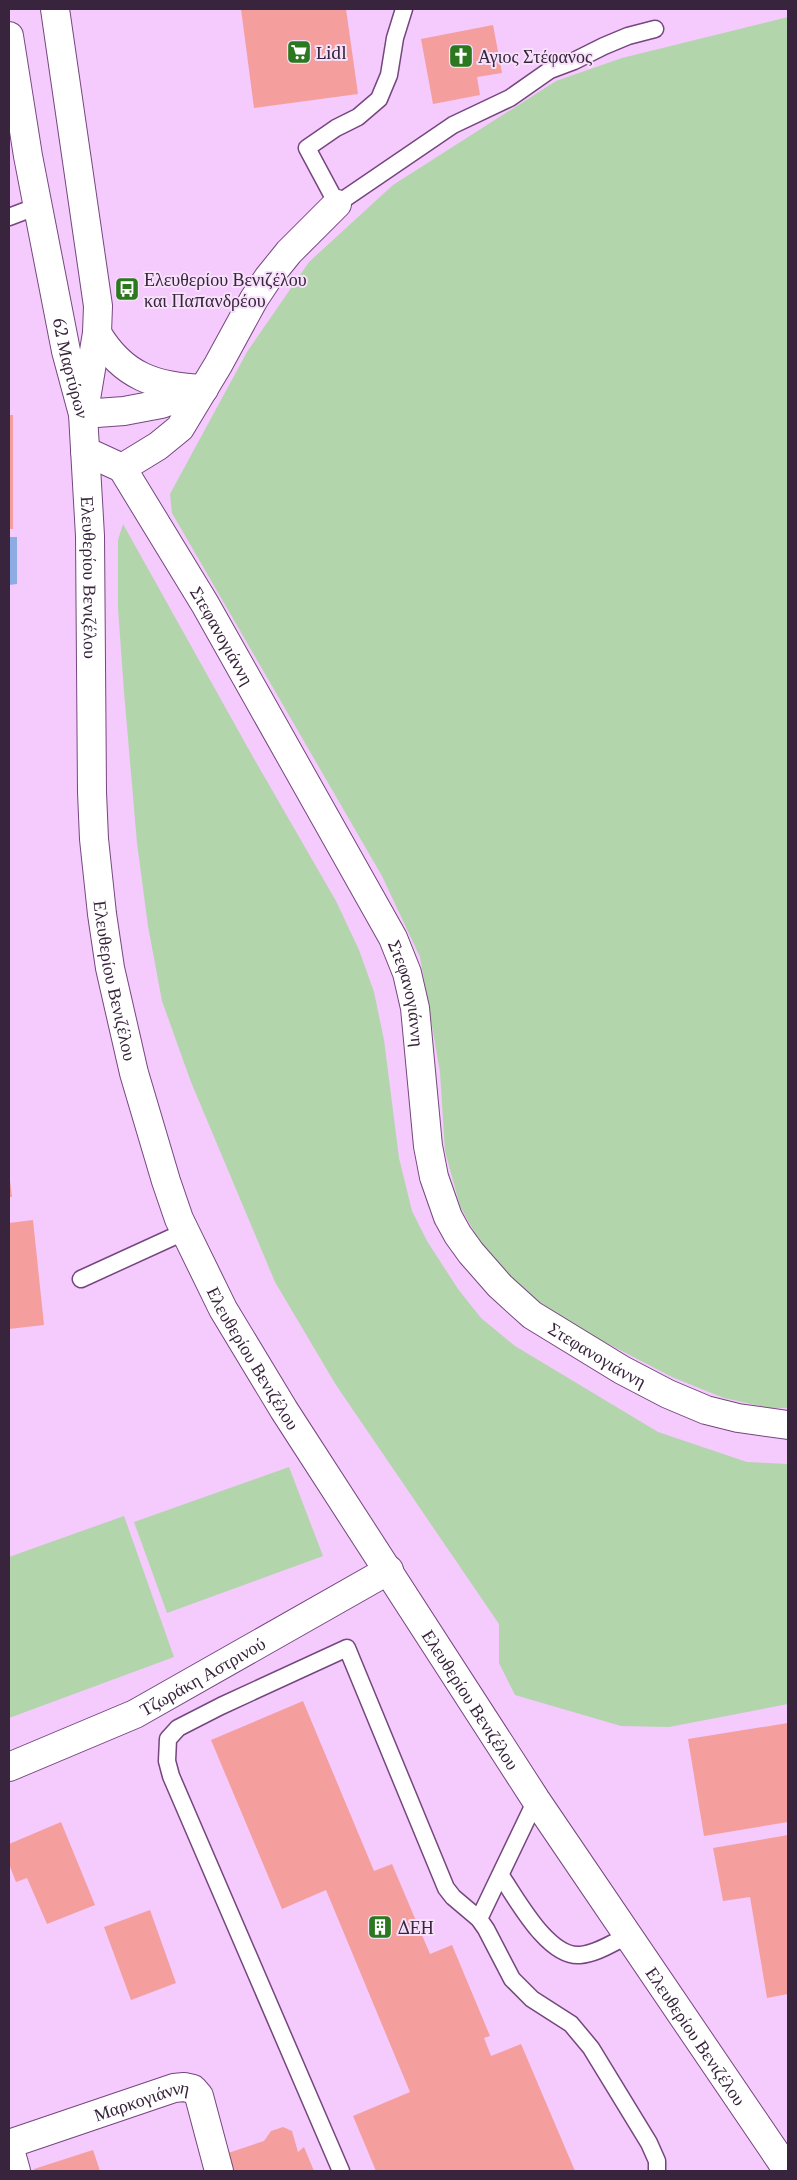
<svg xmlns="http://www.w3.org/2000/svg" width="797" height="2180" font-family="'PT Serif',serif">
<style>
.green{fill:#b2d5ac}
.water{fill:#8dace3}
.building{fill:#f49f9d}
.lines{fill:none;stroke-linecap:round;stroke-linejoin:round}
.service-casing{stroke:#75477e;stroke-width:19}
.minor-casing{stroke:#75477e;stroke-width:30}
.tertiary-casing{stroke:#75477e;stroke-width:30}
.primary-casing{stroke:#75477e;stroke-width:30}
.service{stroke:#fff;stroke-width:16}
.minor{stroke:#fff;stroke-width:28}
.tertiary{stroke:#fff;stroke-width:28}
.primary{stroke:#fff;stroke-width:28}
.labels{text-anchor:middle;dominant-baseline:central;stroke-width:4;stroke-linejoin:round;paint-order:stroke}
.poi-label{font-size:18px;fill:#38243c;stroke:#f6e0fa;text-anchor:start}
.street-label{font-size:18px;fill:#38243c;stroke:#f6e0fa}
</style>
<rect width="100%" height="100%" fill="#f5cafd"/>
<!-- green -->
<g class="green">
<polygon points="788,17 788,1408 770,1408 724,1398 672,1377 595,1337 525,1293 486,1253 460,1206 445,1151 440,1072 420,957 382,876 172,513 170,494 247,352 309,262 393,185 556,81 622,58"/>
<polygon points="123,524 253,757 336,901 359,950 374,992 384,1040 399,1158 412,1211 427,1241 458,1289 481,1318 515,1346 658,1432 747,1462 788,1464 788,1704 669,1727 621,1726 515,1695 499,1663 499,1624 336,1385 275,1282 191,1082 162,1001 148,926 137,843 124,692 118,608 118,540"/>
<polygon points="289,1467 323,1556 167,1613 134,1522"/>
<polygon points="124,1516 174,1657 9,1718 9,1557"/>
</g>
<!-- water -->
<polygon class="water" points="9,537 17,537 17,584 9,585"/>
<!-- building -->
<g class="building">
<polygon points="241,9 346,9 358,94 254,108"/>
<polygon points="493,25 502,73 477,77 480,95 433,104 421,39"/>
<rect x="9" y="415" width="4" height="114"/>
<polygon points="9,1172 12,1197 9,1197"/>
<polygon points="33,1220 44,1325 9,1329 9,1223"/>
<polygon points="303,1701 374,1871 392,1864 430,1954 452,1945 490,2036 484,2038 491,2056 521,2044 575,2171 376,2171 353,2116 410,2092 326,1890 282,1909 211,1740"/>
<polygon points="788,1723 788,1822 704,1836 688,1739"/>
<polygon points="61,1822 95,1905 47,1924 27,1878 16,1882 9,1864 9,1844"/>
<polygon points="788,1835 788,1994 767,1998 750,1897 723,1901 713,1848"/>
<polygon points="150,1910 176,1983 131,2000 104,1927"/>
<polygon points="283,2127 292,2131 298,2152 304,2147 314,2171 232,2171 225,2154 264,2141 271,2131"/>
<polygon points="93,2150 100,2171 35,2171 34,2169"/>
</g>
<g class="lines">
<defs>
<g id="service">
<polyline points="404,9 395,38 389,75 379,99 358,117 336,128 307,148 337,204 453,125 510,98 550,70 574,61 604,46 628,36 655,29"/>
<polyline points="9,217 38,206"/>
<polyline points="81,1279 186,1231"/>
<path d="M501,1876c16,23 47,82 79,79 16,-1 32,-12 47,-19"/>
<polyline points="479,1919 536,1800"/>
<polyline points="341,2171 171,1776 167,1761 168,1739 178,1728 221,1706 347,1648 446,1888 453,1897 479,1919 486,1929 512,1979 532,1999 571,2024 591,2048 649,2143 657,2161 657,2171"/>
</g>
<g id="minor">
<path d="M97,333c26,44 59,54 107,56"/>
<polyline points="83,414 124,411 161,404 198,391"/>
<polyline points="122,468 158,446 180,428 218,365 254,299 268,278 289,252 337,204"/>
<path id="s1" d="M9,1767l126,-53 254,-144"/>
<path id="s2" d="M9,2144l165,-56 10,-1 9,2 6,7 20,75"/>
<polyline points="9,2146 16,2171"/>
</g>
<g id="tertiary">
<path id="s3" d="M85,451l37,17 83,136 188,334 14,35 8,35 13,138 6,31 14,40 10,18 13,18 29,33 32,29 90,55 46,24 38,16 32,8 50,7"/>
</g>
<g id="primary">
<polyline points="55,9 98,306 97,333 85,405"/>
<path id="s4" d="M9,36l19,120 38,195 17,63 7,122 2,256 2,47 8,75 8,54 24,105 32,108 13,38 44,90 61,101 252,390 252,371"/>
</g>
</defs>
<!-- service casing -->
<use href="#service" class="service-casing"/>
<!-- minor casing -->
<use href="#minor" class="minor-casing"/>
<!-- tertiary casing -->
<use href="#tertiary" class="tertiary-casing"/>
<!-- primary casing -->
<use href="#primary" class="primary-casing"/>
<!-- service -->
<use href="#service" class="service"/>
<!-- minor -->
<use href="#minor" class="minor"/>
<!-- tertiary -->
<use href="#tertiary" class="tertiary"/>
<!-- primary -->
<use href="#primary" class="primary"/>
</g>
<!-- icons -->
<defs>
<symbol id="supermarket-square" viewBox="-11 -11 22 22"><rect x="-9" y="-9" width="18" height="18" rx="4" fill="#2b781f" stroke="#f6e0fa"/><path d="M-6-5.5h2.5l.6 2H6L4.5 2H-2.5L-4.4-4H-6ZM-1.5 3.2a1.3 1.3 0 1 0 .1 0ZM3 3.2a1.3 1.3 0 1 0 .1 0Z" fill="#fff"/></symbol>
<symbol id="church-square" viewBox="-11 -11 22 22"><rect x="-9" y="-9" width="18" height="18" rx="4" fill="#2b781f" stroke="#f6e0fa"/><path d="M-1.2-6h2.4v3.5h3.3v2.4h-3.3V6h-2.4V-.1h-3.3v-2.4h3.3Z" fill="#fff"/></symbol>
<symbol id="bus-square" viewBox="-11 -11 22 22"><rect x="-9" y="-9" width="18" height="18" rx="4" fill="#2b781f" stroke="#f6e0fa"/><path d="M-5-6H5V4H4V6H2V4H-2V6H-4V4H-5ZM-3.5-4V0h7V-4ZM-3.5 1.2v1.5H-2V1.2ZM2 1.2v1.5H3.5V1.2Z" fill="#fff"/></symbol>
<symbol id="building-square" viewBox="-11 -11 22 22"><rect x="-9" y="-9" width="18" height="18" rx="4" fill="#2b781f" stroke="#f6e0fa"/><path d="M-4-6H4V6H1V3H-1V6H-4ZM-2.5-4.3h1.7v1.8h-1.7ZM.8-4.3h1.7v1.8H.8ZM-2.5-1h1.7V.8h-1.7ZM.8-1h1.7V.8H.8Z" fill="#fff"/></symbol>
</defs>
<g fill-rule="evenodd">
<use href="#supermarket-square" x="285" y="38" width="28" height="28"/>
<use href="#church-square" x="447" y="42" width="28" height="28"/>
<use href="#bus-square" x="113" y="275" width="28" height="28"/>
<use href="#building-square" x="366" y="1913" width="28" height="28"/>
</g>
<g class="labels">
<!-- poi labels -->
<g class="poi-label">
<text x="316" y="52">Lidl</text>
<text x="478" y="56">Αγιος Στέφανος</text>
<text x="144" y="279">Ελευθερίου Βενιζέλου<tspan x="144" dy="21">και Παπανδρέου</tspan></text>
<text x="398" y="1927">ΔΕΗ</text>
</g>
<!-- street labels -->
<g class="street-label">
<text stroke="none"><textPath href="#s4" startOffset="338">62 Μαρτύρων</textPath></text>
<text stroke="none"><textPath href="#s4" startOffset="549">Ελευθερίου Βενιζέλου</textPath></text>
<text stroke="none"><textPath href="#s3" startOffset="236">Στεφανογιάννη</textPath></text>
<text stroke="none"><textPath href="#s4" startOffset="954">Ελευθερίου Βενιζέλου</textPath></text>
<text stroke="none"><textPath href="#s3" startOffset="641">Στεφανογιάννη</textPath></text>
<text stroke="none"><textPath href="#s3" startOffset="1076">Στεφανογιάννη</textPath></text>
<text stroke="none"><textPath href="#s4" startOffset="1359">Ελευθερίου Βενιζέλου</textPath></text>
<text stroke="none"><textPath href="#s1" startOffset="214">Τζωράκη Αστρινού</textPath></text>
<text stroke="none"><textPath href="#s4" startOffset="1764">Ελευθερίου Βενιζέλου</textPath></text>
<text stroke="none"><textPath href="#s4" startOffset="2169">Ελευθερίου Βενιζέλου</textPath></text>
<text stroke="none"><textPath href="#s2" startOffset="140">Μαρκογιάννη</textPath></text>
</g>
</g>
<!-- border -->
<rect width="797" height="2180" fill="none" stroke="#38243c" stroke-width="20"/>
</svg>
